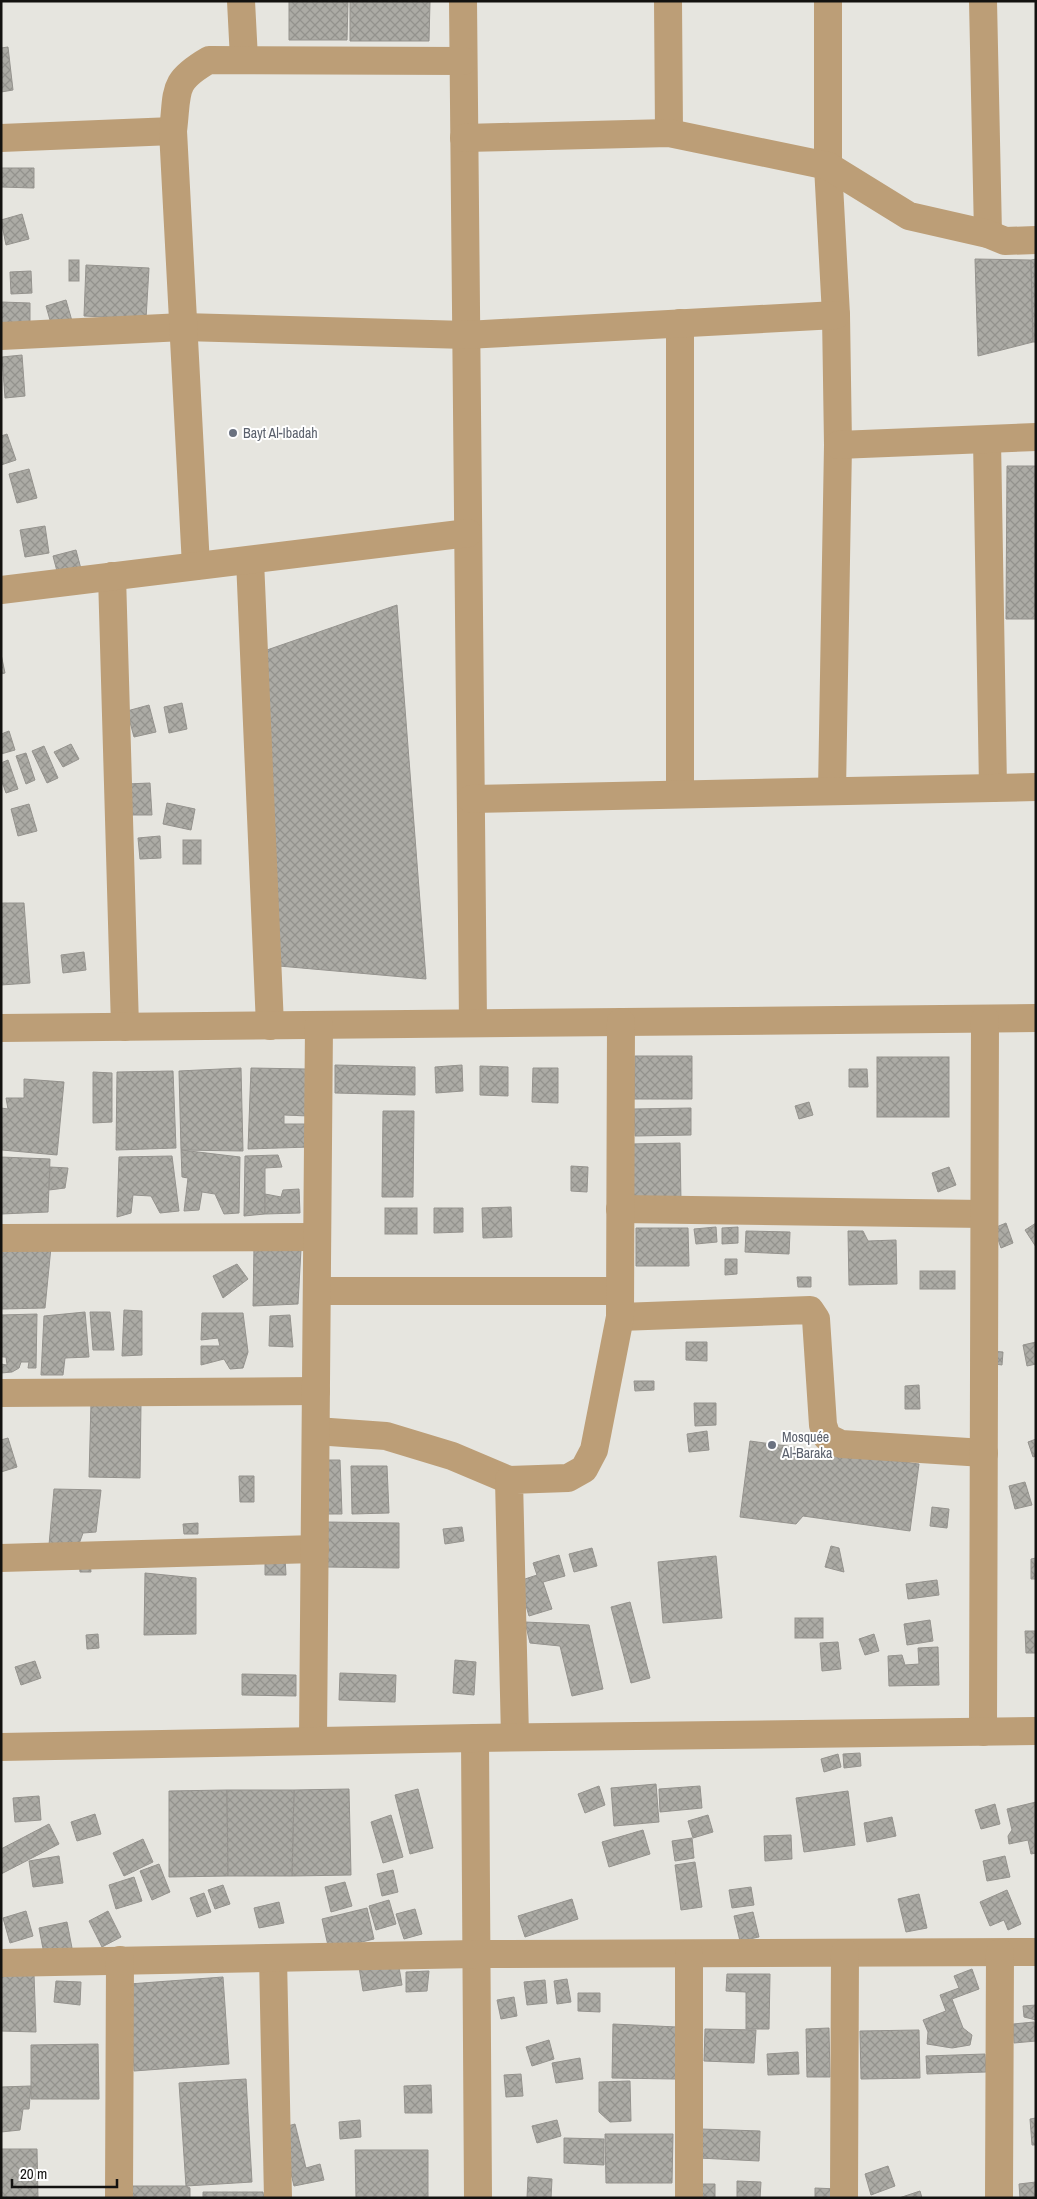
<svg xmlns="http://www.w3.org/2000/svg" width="1037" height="2199" font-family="'Archivo Narrow',sans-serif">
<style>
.building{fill:url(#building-cross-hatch);stroke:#95938e}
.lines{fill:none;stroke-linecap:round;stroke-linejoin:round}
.minor{stroke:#bc9e77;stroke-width:28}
.worship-dot{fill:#6b7280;stroke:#fff;stroke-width:2}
.labels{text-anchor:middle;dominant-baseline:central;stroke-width:4;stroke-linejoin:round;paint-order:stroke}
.worship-label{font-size:14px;fill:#5b616d;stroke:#fff;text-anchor:start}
</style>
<defs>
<pattern id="building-cross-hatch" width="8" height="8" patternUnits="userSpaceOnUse" patternTransform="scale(1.25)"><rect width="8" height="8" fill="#acaba5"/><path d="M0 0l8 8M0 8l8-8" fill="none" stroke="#93928d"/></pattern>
</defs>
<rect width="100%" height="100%" fill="#e6e5df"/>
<!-- building -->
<g class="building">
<polygon points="289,1 348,1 347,40 289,40"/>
<polygon points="350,1 430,1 429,41 350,41"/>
<polygon points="8,47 13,90 1,92 1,48"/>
<polygon points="1,168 34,168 34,188 1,187"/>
<polygon points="22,214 29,239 6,245 1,220"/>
<polygon points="975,259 1031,260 1033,342 978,356"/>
<polygon points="1036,259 1036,342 1033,342 1031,260"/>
<rect x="69" y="260" width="10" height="21"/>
<polygon points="86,265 149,268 146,319 84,316"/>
<polygon points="31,271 32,293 11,294 10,272"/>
<polygon points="66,300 72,321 52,327 46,306"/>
<polygon points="1,302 30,303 30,324 1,323"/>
<polygon points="22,355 25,396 5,398 2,357"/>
<polygon points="7,434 16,460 1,465 1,436"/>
<polygon points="1007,466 1036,466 1036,619 1006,619"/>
<polygon points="29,469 37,498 17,503 9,474"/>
<polygon points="45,526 49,553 25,557 20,530"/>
<polygon points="76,550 81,569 58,575 53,556"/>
<polygon points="397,605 426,979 279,966 264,651"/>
<polygon points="1,654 5,673 1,674"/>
<polygon points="182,703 187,729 169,733 164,707"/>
<polygon points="149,705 156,732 134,737 127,711"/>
<polygon points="9,731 15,750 1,754 1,734"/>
<polygon points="71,744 79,759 63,767 54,752"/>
<polygon points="44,746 58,778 47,783 32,751"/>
<polygon points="26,753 35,780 26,784 16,756"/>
<polygon points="8,760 18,789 6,793 1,779 1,763"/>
<polygon points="150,783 152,815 128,815 126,784"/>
<polygon points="167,803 195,809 191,830 163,824"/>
<polygon points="29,804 37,831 18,836 11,809"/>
<polygon points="160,836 161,858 140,859 138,838"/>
<rect x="183" y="840" width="18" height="24"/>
<polygon points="1,903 24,903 30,983 1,985"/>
<polygon points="84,952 86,970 63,973 61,955"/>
<polygon points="635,1056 692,1056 692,1099 634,1099"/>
<rect x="877" y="1057" width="72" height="60"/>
<polygon points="335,1065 415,1067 415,1095 335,1093"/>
<polygon points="462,1065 463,1091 436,1093 435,1067"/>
<polygon points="480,1066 508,1067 508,1096 480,1095"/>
<polygon points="241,1068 243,1151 181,1150 179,1071"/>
<polygon points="251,1068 306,1069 309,1116 284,1115 284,1124 309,1124 310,1147 248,1149"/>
<polygon points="533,1068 558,1068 558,1103 532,1102"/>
<polygon points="849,1069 867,1069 868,1087 849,1087"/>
<polygon points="173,1071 176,1148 116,1150 117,1072"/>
<polygon points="93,1072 112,1073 112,1122 93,1123"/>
<polygon points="24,1079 64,1082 57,1155 2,1150 1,1108 8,1109 6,1098 24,1098"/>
<polygon points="809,1102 813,1115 799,1119 795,1106"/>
<polygon points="691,1108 691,1135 635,1136 634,1109"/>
<polygon points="383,1111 414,1111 413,1197 382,1197"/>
<polygon points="680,1143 681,1202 631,1202 630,1144"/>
<polygon points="181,1150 240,1157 239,1213 224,1214 215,1194 202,1192 199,1210 184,1211 188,1178 182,1177"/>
<polygon points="278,1155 282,1167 265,1168 265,1214 244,1216 245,1156"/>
<polygon points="172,1156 179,1211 160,1213 151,1196 133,1195 131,1213 117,1217 119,1157"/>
<polygon points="1,1157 50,1159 48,1212 1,1214"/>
<polygon points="571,1166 588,1167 587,1192 571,1191"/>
<polygon points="50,1167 68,1168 65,1188 49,1190"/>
<polygon points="949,1167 956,1185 938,1192 932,1173"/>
<polygon points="299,1189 300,1213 265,1214 265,1194 281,1197 283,1190"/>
<polygon points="511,1207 512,1237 483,1238 482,1208"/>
<rect x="385" y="1208" width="32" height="26"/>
<polygon points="434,1208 463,1208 463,1232 434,1233"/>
<polygon points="1006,1223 1013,1243 1001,1248 994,1228"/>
<polygon points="1036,1223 1036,1247 1025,1230"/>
<polygon points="716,1227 717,1242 696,1244 694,1229"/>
<polygon points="738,1227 738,1243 722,1244 722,1228"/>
<polygon points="636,1228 688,1228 689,1266 636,1266"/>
<polygon points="746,1231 790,1232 789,1254 745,1252"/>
<polygon points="848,1231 863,1231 868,1241 896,1240 897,1284 849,1285"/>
<polygon points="254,1246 301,1249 298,1304 253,1306"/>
<polygon points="1,1247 51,1247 45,1308 1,1309"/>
<polygon points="725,1259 737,1259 737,1274 725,1275"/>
<polygon points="237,1264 248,1279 223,1298 213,1276"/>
<rect x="920" y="1271" width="35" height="18"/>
<polygon points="797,1277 811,1277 811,1287 798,1287"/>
<polygon points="124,1310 142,1311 142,1355 122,1356"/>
<polygon points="85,1312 89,1357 65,1358 63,1375 41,1375 44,1316"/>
<polygon points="90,1312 110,1312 114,1350 93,1350"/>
<polygon points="202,1313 243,1313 248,1352 243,1368 230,1369 224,1359 201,1365 201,1346 220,1346 218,1338 201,1340"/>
<polygon points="37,1314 36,1368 28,1368 29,1362 21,1362 19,1368 12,1372 1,1373 1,1364 7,1365 6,1357 1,1357 1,1315"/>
<polygon points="290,1315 293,1347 269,1346 270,1316"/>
<polygon points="686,1342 707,1342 707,1361 686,1360"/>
<polygon points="1036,1342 1036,1364 1027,1366 1023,1345"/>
<polygon points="990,1351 1003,1352 1002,1365 989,1363"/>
<polygon points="634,1381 654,1381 654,1390 635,1391"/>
<polygon points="919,1385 920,1409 905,1409 905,1386"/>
<polygon points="91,1402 141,1404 140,1478 89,1477"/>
<polygon points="694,1403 716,1403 716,1425 695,1426"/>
<polygon points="707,1431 709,1450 689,1452 687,1434"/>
<polygon points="8,1438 17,1467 1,1472 1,1440"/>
<polygon points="1036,1439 1036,1456 1033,1457 1028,1442"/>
<polygon points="750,1441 919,1464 910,1531 803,1516 796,1524 740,1517"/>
<polygon points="321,1460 340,1460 342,1514 323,1514"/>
<polygon points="351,1466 387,1466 389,1513 352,1514"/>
<polygon points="239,1476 254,1476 254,1502 240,1502"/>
<polygon points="1025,1482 1032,1505 1015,1509 1009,1486"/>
<polygon points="54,1489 101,1490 96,1532 83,1533 79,1544 49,1545"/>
<polygon points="932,1507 949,1509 947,1528 930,1526"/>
<polygon points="326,1522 399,1523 399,1568 326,1567"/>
<polygon points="198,1523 198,1534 184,1534 183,1524"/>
<polygon points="462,1527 464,1541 445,1544 443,1529"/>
<polygon points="831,1546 839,1548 844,1572 825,1567"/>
<polygon points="592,1548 597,1566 574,1572 569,1554"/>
<polygon points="559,1555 565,1576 543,1582 552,1609 529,1616 519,1581 537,1575 533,1563"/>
<polygon points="716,1556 722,1618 663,1623 658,1562"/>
<polygon points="265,1557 285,1557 286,1575 265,1575"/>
<polygon points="1036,1558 1036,1579 1031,1579 1031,1559"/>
<polygon points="90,1561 91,1572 80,1572 79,1562"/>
<polygon points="145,1573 196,1578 196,1634 144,1635"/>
<polygon points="937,1580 939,1595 908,1599 906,1584"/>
<polygon points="630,1602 650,1678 631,1683 611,1607"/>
<rect x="795" y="1618" width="28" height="20"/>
<polygon points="930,1620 933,1641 907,1645 904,1624"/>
<polygon points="525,1622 589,1625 603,1689 572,1696 560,1646 530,1643"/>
<polygon points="1025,1631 1036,1631 1036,1653 1026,1653"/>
<polygon points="98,1634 99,1648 87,1649 86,1635"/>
<polygon points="874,1634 879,1651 865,1655 859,1639"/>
<polygon points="838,1642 841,1669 822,1671 820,1643"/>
<polygon points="938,1647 939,1685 889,1686 888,1656 902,1655 905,1665 919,1664 918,1648"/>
<polygon points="455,1660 476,1662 474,1695 453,1693"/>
<polygon points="35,1661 41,1678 21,1685 15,1667"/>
<polygon points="340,1673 396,1675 395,1702 339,1700"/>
<polygon points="242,1674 296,1675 296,1696 242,1695"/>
<polygon points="860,1753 861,1766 844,1768 843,1754"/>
<polygon points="838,1754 841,1767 824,1772 821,1759"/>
<polygon points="656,1784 659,1822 614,1826 611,1788"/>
<polygon points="599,1786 605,1805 585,1813 578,1794"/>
<polygon points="700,1786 702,1808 660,1812 659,1789"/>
<polygon points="349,1789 351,1875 292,1876 294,1790"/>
<polygon points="418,1789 433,1848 410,1854 395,1795"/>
<polygon points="227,1790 228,1876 169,1877 169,1791"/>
<polygon points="227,1790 294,1790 292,1876 228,1876"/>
<polygon points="848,1791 855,1845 804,1852 796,1798"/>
<polygon points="39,1796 41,1820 15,1822 13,1798"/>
<polygon points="1036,1802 1036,1853 1031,1854 1028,1840 1009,1844 1008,1836 1012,1830 1007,1809"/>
<polygon points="995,1804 1000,1824 981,1829 975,1810"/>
<polygon points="95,1814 101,1834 77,1841 71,1822"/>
<polygon points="391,1815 403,1857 383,1863 371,1822"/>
<polygon points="708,1815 713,1832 693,1838 688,1821"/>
<polygon points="892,1817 896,1836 867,1842 864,1823"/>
<polygon points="49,1824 59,1844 1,1874 1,1849"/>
<polygon points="643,1830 650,1854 609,1867 602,1842"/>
<polygon points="791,1835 792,1859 765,1861 764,1836"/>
<polygon points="692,1838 694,1858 675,1861 672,1841"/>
<polygon points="143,1839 153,1862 124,1876 113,1853"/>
<polygon points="59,1856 63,1883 33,1887 29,1861"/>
<polygon points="1005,1856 1010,1877 987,1881 983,1861"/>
<polygon points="695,1862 702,1907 681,1910 675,1865"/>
<polygon points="159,1864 170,1892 152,1900 140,1871"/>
<polygon points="393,1870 398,1892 382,1896 377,1874"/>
<polygon points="134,1877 142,1901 116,1909 109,1885"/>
<polygon points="345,1882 352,1906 331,1912 325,1887"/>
<polygon points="223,1885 230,1904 215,1909 208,1890"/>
<polygon points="751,1887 754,1905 732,1908 729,1890"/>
<polygon points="1007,1890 1021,1924 1008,1930 1004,1920 990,1926 980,1902"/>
<polygon points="204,1893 211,1912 197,1917 190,1898"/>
<polygon points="919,1894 927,1928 906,1932 898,1899"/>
<polygon points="572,1899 578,1919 525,1937 518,1916"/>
<polygon points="389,1900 396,1924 376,1930 369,1906"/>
<polygon points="279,1902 284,1923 259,1928 254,1908"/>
<polygon points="367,1908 374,1939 329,1950 322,1919"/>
<polygon points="415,1909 422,1934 404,1939 396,1914"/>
<polygon points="26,1911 33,1936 10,1943 3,1918"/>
<polygon points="108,1911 121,1937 102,1947 89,1921"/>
<polygon points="753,1912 759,1937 740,1941 734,1916"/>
<polygon points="67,1922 72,1948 44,1954 39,1928"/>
<polygon points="398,1961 402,1985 363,1991 359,1967"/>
<polygon points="972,1969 979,1989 952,1999 963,2028 972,2035 970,2045 952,2048 927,2044 928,2032 923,2020 946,2011 940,1995 959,1988 954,1976"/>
<polygon points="429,1971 427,1991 406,1992 406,1972"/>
<polygon points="1,1973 34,1974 36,2032 1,2031"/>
<polygon points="727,1974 770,1974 769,2029 746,2029 746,1992 726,1991"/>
<polygon points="223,1977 229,2064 134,2071 129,1984"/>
<polygon points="567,1979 571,2002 557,2004 554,1981"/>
<polygon points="545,1980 547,2003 527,2005 524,1982"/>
<polygon points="56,1981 81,1982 80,2005 54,2002"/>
<polygon points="578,1993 600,1993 600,2012 578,2011"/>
<polygon points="514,1997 517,2016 501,2019 497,2000"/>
<polygon points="1036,2005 1036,2020 1024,2017 1023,2006"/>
<polygon points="1034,2022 1036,2041 1014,2043 1013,2024"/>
<polygon points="613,2024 677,2027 676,2079 612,2078"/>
<polygon points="829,2028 830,2077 807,2077 806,2029"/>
<polygon points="705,2029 756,2030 754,2063 704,2061"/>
<polygon points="919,2030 920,2078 861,2079 860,2031"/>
<polygon points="549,2040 554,2059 532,2066 526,2047"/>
<polygon points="98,2044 99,2099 31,2099 31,2045"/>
<polygon points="798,2052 799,2074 768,2075 767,2054"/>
<polygon points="985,2054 986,2072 927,2074 926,2056"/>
<polygon points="580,2058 583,2079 556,2083 552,2063"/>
<polygon points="521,2074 523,2096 506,2097 504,2075"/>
<polygon points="246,2079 252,2182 186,2186 179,2083"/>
<polygon points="630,2081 631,2121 610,2122 599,2112 599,2082"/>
<polygon points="431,2085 432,2113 405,2113 404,2086"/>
<polygon points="31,2086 29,2109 23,2109 20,2130 1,2132 1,2087"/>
<polygon points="1036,2118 1036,2145 1032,2145 1030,2119"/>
<polygon points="360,2120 361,2137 340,2139 339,2122"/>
<polygon points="557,2120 561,2136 537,2143 532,2126"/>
<polygon points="295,2124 306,2168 320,2164 324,2180 294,2186 280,2128"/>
<polygon points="701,2129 760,2131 759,2161 699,2158"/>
<polygon points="605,2134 673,2134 672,2183 606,2183"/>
<polygon points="564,2138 604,2139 604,2165 564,2163"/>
<polygon points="1,2149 37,2149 38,2198 1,2198"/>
<polygon points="355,2150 428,2150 428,2198 356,2198"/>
<polygon points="888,2166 895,2186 871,2195 865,2174"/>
<polygon points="528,2177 552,2179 551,2198 527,2198"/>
<polygon points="737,2181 761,2182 760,2198 737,2198"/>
<polygon points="1036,2182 1036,2198 1020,2198 1019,2184"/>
<polygon points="692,2184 715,2184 715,2198 693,2198"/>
<polygon points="129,2186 186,2186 190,2188 190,2198 129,2198"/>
<polygon points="815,2188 838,2189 838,2198 815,2198"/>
<polygon points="920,2191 922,2198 899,2198"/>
<polygon points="203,2192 263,2192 264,2198 203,2198"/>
</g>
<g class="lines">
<!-- minor -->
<g class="minor">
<polyline points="241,1 244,59"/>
<polyline points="463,1 473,1023"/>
<polyline points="668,1 669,133"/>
<polyline points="828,1 828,166 836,315 838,445 832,791"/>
<polyline points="983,1 988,234"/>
<polyline points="1,138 173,131"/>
<polyline points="464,138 669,133 828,166 909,216 988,234 1005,241 1036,240"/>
<polyline points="680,323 680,794"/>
<polyline points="1,336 183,327 466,335 836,315"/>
<polyline points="987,440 993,788"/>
<polyline points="838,445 1036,437"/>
<polyline points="250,560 270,1026"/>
<path d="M196,566l-23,-435c5,-41 -2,-49 36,-71l254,1"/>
<polyline points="112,576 125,1027"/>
<polyline points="1,590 468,533"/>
<polyline points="471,799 1036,787"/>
<polyline points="1,1028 1036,1018"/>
<polyline points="620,1209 984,1214"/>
<polyline points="1,1238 317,1237"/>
<polyline points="317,1291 620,1291"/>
<polyline points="620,1317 810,1310 816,1319 823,1425 827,1437 841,1444 984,1453"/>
<polyline points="1,1393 316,1391"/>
<polyline points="316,1431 386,1436 452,1456 509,1480"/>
<polyline points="1,1558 315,1549"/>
<polyline points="983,1732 985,1019"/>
<polyline points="515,1737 509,1480 568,1478 584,1469 594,1450 620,1317 621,1022"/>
<polyline points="475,1738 478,2198"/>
<polyline points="313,1741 319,1025"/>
<polyline points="1,1747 475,1738 1036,1731"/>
<polyline points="273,1958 278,2198"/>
<polyline points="1,1963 476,1954 1036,1952"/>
<polyline points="119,2198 120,1960"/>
<polyline points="689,2198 689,1954"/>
<polyline points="844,2198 845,1953"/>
<polyline points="999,2198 1000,1953"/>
</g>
</g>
<!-- markers -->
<g class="worship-dot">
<circle cx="233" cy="433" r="5"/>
<circle cx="772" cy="1445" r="5"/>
</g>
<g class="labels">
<!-- worship labels -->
<g class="worship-label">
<text x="243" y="433">Bayt Al-Ibadah</text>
<text x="782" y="1437">Mosquée<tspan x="782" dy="16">Al-Baraka</tspan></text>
</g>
</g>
<!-- border -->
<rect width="1037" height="2199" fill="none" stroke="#131210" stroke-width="5"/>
<!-- scale -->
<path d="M12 2179v8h105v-8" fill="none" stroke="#131210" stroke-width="2.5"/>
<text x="20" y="2179" font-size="15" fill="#131210" stroke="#ffffff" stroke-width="4" paint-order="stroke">20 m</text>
</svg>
